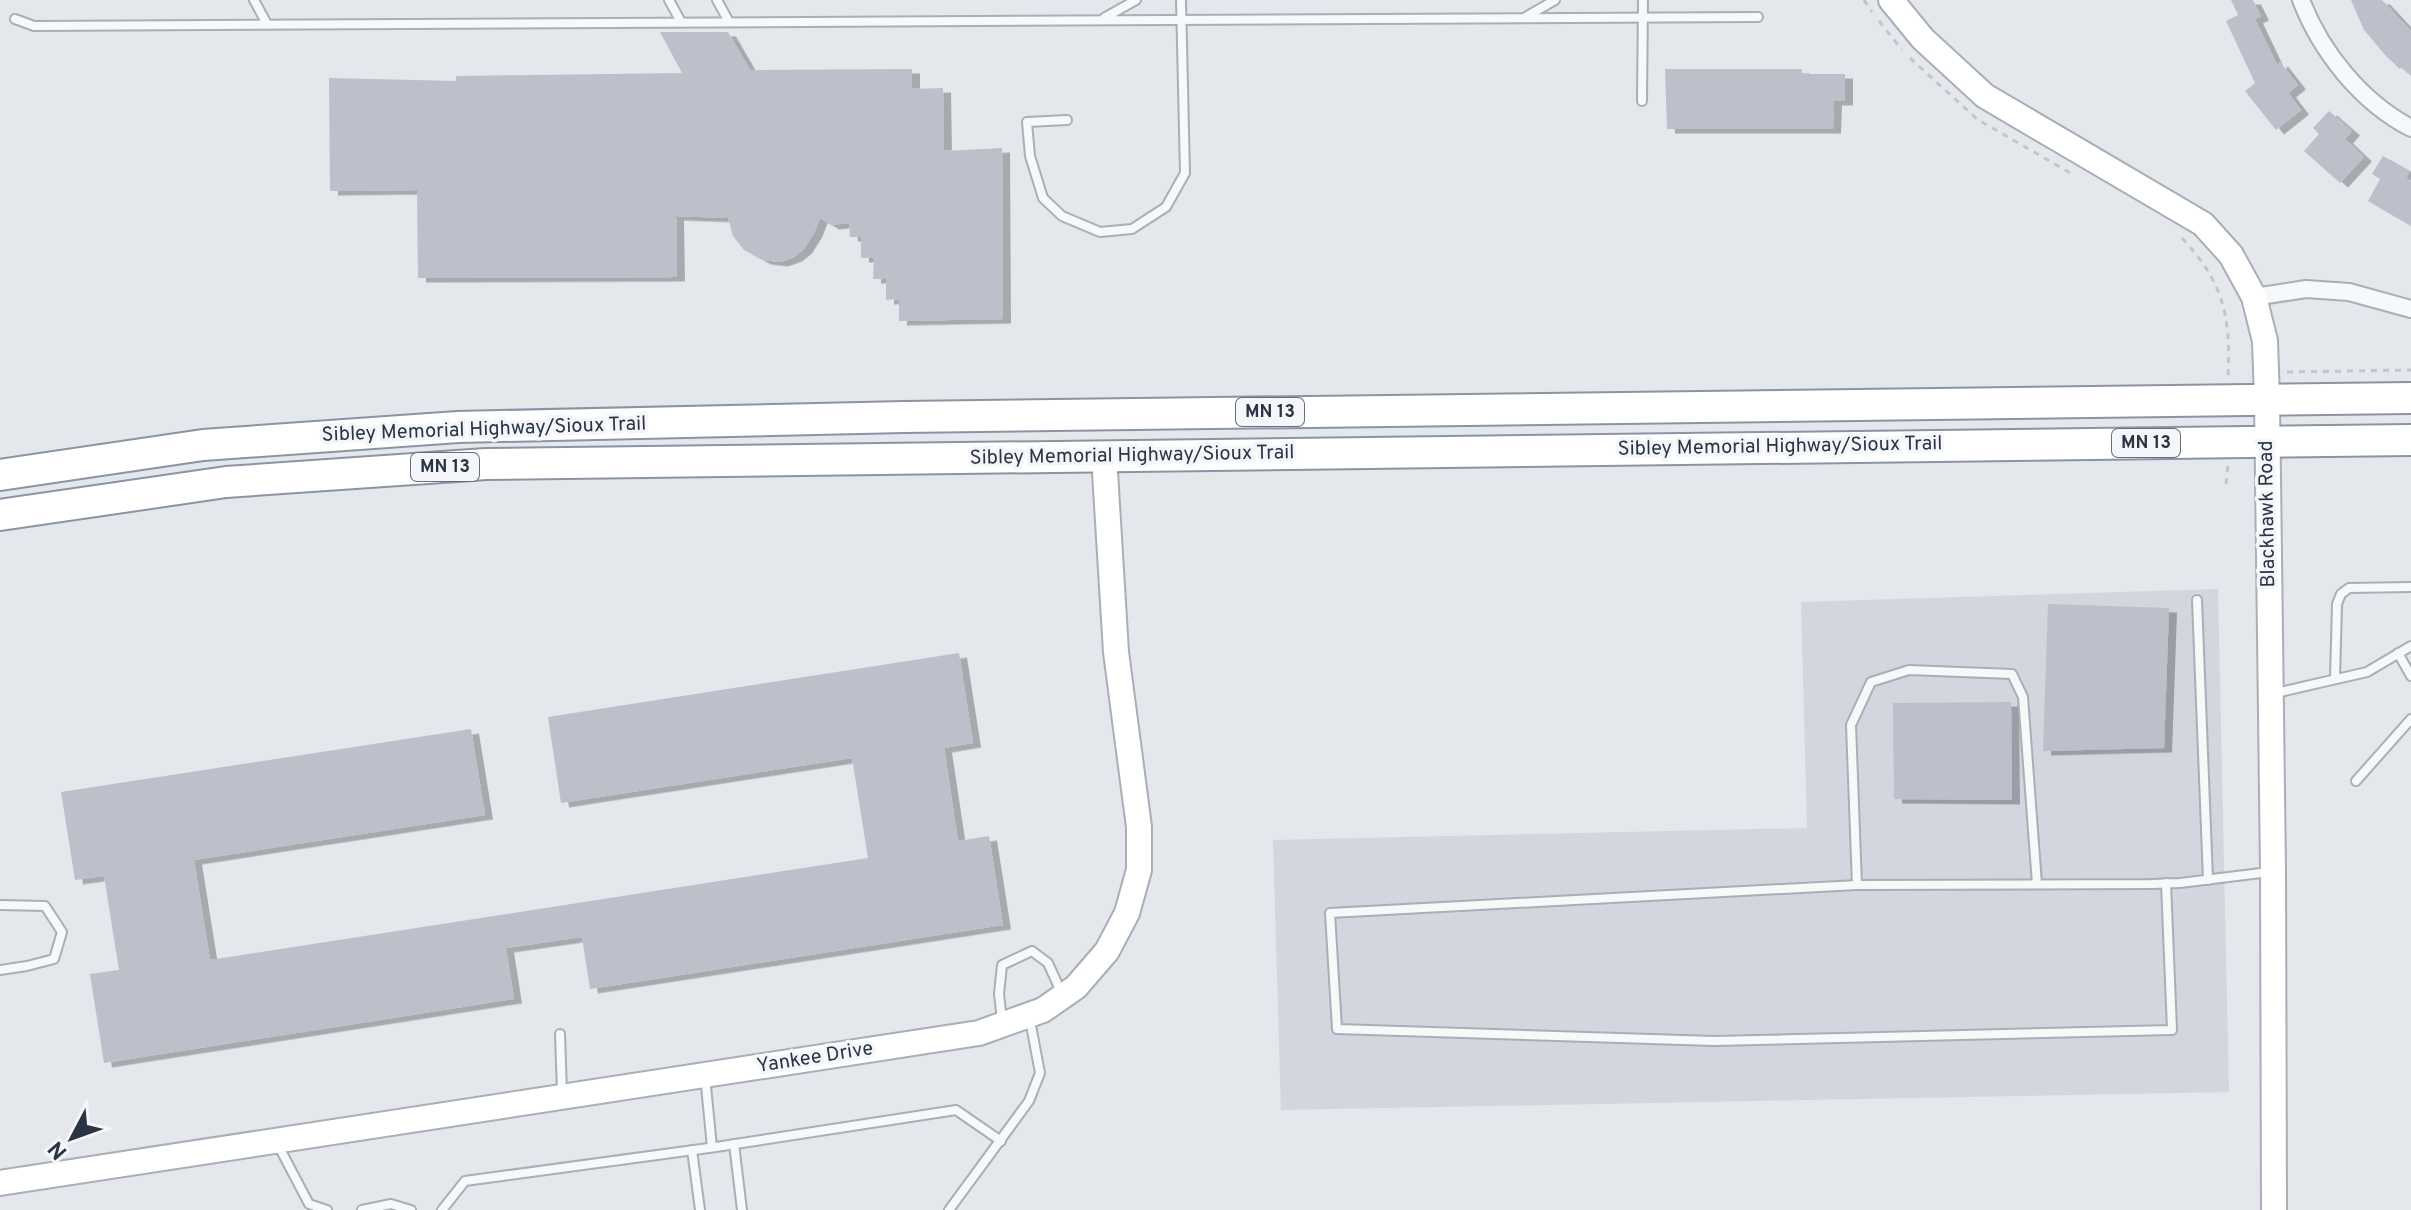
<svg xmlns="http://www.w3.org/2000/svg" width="2411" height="1210" font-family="Overpass,sans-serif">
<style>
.built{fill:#d2d6de}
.building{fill:#bbc0ca;filter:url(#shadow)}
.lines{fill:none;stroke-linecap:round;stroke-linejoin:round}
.lane-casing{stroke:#a9aeb7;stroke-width:12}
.street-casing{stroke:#a9aeb7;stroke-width:20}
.secondary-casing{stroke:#a9aeb7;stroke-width:28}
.highway-casing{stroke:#8b94a3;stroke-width:34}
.path{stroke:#c2c5cb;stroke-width:3;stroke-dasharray:6 6;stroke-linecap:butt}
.lane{stroke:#f7f8fa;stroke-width:8}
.street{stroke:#f7f8fa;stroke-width:16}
.secondary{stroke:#fff;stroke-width:24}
.highway{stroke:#fff;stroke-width:30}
.labels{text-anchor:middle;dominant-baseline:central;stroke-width:7;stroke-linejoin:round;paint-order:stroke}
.shield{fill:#f4f6f9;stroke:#676e7b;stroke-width:2}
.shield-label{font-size:18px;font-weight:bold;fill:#2b3445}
.street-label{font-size:20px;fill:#2b3445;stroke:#f4f6f9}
</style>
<defs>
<filter id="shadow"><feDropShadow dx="8" dy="4.5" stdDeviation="0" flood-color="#0004"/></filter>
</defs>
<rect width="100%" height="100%" fill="#e4e7ec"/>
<!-- built -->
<polygon class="built" points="2218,589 2229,1092 1281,1110 1273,840 1807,828 1801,602"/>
<!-- building -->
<g class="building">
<polygon points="2231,0 2253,0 2261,16 2255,19 2277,65 2280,62 2298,85 2288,93 2301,110 2276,130 2245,91 2255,83 2226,21 2238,15"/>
<polygon points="2351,0 2382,0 2411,31 2411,76 2402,67 2400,69 2386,56 2364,30"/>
<polygon points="660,32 728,32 750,70 912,69 912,89 943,88 944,151 1002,148 1003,319 899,321 899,299 886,300 886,279 873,279 874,258 861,258 861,237 850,237 849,223 831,225 820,218 814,233 804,249 794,257 780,262 763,260 744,250 733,236 728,218 676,216 677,277 418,278 417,190 330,191 329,78 456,81 456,76 682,73"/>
<polygon points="1665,69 1802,69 1802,74 1845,74 1845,101 1834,101 1833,129 1667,129"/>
<polygon points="2329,111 2352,131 2345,139 2364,157 2340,183 2304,151 2319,134 2313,128"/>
<polygon points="2383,156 2410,171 2406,178 2411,181 2411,226 2368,201 2380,179 2372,174"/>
<polygon points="2048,604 2169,608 2164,748 2043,751"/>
<polygon points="959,653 973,743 944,748 958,841 989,836 1003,925 590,989 582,937 506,948 514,999 104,1063 90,974 119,970 104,876 75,880 61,792 471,729 485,815 194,860 210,960 868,858 852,758 561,803 548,717"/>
<polygon points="2011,702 2012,800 1894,799 1893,703"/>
</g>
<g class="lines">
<defs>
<g id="lane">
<polyline points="254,0 267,24"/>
<polyline points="669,0 681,22"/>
<polyline points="717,0 729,22"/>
<polyline points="1104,18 1136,0"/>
<polyline points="1524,18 1555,0"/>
<polyline points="15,19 34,26 1758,17"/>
<polyline points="1642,101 1643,0"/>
<polyline points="1067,120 1027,122 1030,156 1043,198 1062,216 1100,232 1132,229 1166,207 1185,173 1181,0"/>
<polyline points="2197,600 2208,880"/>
<polyline points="2398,653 2411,676"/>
<polyline points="2335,678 2337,604 2341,594 2349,588 2411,587"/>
<polyline points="2276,693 2367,672 2411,646"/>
<polyline points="2356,781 2411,719"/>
<polyline points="2037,884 2023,697 2012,674 1909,670 1871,682 1851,725 1857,885 2151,884 2180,883 2269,872"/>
<polyline points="1857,885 1330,913 1337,1029 1714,1041 2172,1030 2166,883"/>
<polyline points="0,905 45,906 62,932 54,959 27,966 0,970"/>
<polyline points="1002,1020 999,994 1002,965 1032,951 1048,963 1062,994"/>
<polyline points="560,1034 562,1092"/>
<polyline points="705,1076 712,1147"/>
<polyline points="277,1143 309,1204 327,1210"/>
<polyline points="734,1144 742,1210"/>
<polyline points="692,1150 700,1210"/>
<polyline points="362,1210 391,1204 411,1210"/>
<polyline points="442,1210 465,1181 716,1147 956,1110 1001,1141"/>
<polyline points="949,1210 1029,1101 1040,1073 1030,1020"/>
</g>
<g id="street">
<path d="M2301,0c20,52 60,102 110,128"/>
<polyline points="2254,297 2306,289 2349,292 2411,309"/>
</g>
<g id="secondary">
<polyline points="1891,0 1923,39 1985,96 2203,224 2231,255 2254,297 2265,341 2267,399 2273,871 2274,1210"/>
<polyline points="0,1183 979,1033 1043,1010 1076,987 1107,951 1127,913 1139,870 1139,827 1116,652 1104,456"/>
</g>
<g id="highway">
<polyline points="0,475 203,445 458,427 904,417 2411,398"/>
<polyline points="0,515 226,482 486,464 2411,440"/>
</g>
</defs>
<!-- lane casing -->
<use href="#lane" class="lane-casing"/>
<!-- street casing -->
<use href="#street" class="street-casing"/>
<!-- secondary casing -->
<use href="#secondary" class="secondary-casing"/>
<!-- highway casing -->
<use href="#highway" class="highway-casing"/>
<!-- path -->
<g class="path">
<polyline points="1864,0 1872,12"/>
<polyline points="1879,21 1902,50"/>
<polyline points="1910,58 1977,119 2072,174"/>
<path d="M2182,238c42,45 49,79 46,139"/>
<polyline points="2287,372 2411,370"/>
<polyline points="2226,484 2228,464"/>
</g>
<!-- lane -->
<use href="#lane" class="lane"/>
<!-- street -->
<use href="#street" class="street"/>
<!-- secondary -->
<use href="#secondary" class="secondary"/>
<!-- highway -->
<use href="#highway" class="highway"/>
</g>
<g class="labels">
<!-- shield labels -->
<g class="shield">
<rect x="1236" y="398" width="68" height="28" rx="6"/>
<rect x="2112" y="429" width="68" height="28" rx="6"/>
<rect x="411" y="453" width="68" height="28" rx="6"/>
</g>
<g class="shield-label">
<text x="1270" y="412">MN 13</text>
<text x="2146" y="443">MN 13</text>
<text x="445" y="467">MN 13</text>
</g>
<!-- street labels -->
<g class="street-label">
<text transform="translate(484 430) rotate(-2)">Sibley Memorial Highway/Sioux Trail</text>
<text transform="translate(1780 447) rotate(-1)">Sibley Memorial Highway/Sioux Trail</text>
<text transform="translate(1132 456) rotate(-1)">Sibley Memorial Highway/Sioux Trail</text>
<text transform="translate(2268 514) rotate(-91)">Blackhawk Road</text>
<text transform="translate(815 1058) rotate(-9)">Yankee Drive</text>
</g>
</g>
<!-- north arrow -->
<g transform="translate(72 1138) rotate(229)" stroke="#f4f6f9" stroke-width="6" paint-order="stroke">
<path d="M0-6L14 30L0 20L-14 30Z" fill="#2b3445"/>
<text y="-12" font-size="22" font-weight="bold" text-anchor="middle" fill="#2b3445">N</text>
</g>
</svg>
